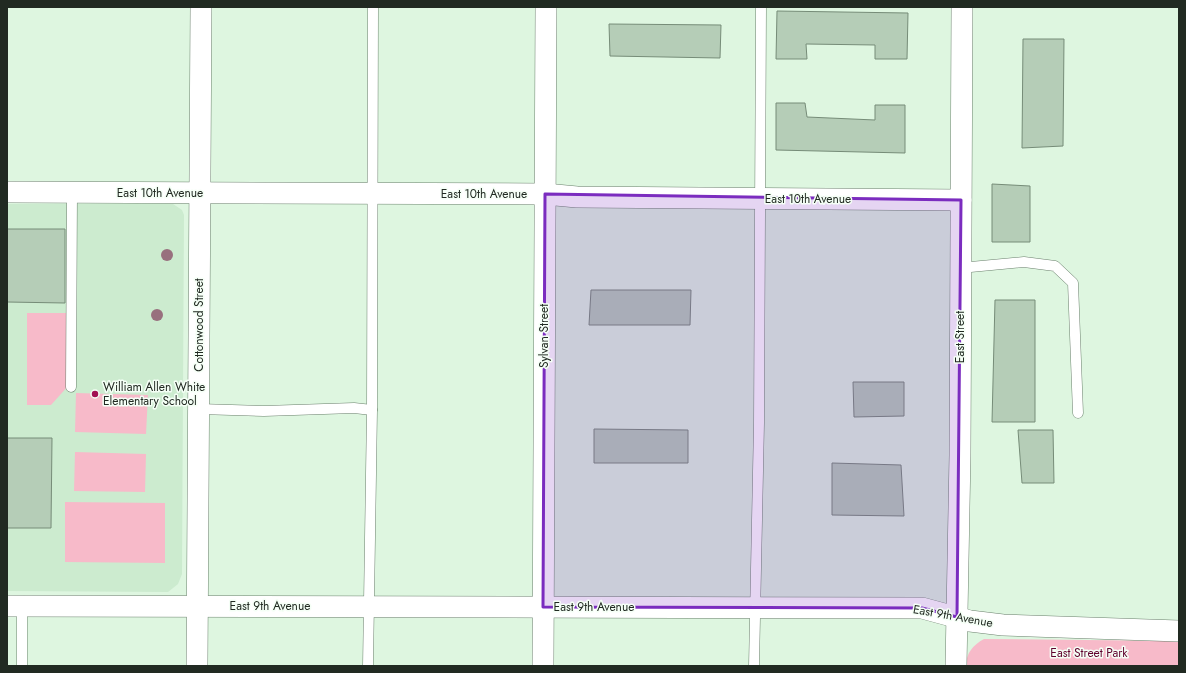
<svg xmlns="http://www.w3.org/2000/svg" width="1186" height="673" font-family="Jost,sans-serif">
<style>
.built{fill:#ccebcf}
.green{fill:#f7bac9}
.building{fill:#b5cdb7;stroke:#768c78}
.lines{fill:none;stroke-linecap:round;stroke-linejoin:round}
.service-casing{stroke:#6b816d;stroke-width:11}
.minor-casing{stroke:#6b816d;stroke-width:22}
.service{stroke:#fff;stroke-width:10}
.minor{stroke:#fff;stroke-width:21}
.tree{fill:#98707e}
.marked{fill:#7b2cbf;fill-opacity:0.2;stroke:#7b2cbf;stroke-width:3;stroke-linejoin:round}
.poi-dot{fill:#a20f52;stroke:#f5fff6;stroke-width:1.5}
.labels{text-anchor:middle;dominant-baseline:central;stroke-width:3;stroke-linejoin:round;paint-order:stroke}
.street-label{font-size:12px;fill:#212a22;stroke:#f5fff6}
.poi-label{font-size:12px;fill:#212a22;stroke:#f5fff6;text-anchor:start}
.park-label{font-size:12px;fill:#5f022d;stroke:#f5fff6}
</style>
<rect width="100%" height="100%" fill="#def6e0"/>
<!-- built -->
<polygon class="built" points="7,204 173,204 182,210 184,215 182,574 178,584 168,592 7,591"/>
<!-- green -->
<g class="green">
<polygon points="27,313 69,313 69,385 51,405 27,405"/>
<polygon points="76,393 148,395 146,434 75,432"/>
<polygon points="75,452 146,454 145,492 74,491"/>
<polygon points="65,502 165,503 165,563 65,562"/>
<path d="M984,639l195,2v25h-213c0,-13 7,-21 18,-27z"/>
</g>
<!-- building -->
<g class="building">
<polygon points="777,11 908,13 907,59 875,59 875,45 806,44 807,59 776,59"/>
<polygon points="609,24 721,25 720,58 610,56"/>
<polygon points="1023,39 1064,39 1063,146 1022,148"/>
<polygon points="776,103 805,103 807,117 875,120 875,105 905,105 905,153 776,150"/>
<polygon points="992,184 1030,186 1030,242 992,242"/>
<polygon points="7,229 65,229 65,303 7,302"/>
<polygon points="591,290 691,290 690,325 589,325"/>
<polygon points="995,300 1035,300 1035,422 992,422"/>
<polygon points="853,382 904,382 904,416 854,417"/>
<polygon points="594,429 688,430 688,463 594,463"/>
<polygon points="1018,430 1053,430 1054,483 1022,483"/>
<polygon points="7,438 52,438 51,528 7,528"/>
<polygon points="832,463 901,465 904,516 832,515"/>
</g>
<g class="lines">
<defs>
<g id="service">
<polyline points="960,268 1024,262 1055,266 1073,283 1078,413"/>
<polyline points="71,387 72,192"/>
<polyline points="199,409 264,411 354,408 372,410"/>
<polyline points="22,666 22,606"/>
<polyline points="368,666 372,410 373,7"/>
<polyline points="754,666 759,423 761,7"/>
</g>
<g id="minor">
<polyline points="7,192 545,194 577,197 961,200"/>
<polyline points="7,606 922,608 970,621 1003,625 1179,631"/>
<polyline points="197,666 201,7"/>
<polyline points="543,666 546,7"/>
<polyline points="956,666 960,455 962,7"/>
</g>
</defs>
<!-- service casing -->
<use href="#service" class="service-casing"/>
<!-- minor casing -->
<use href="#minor" class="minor-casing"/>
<!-- service -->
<use href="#service" class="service"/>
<!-- minor -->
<use href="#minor" class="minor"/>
</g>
<!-- trees -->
<g class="tree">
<circle cx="167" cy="255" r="6"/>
<circle cx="157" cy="315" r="6"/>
</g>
<!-- marked area -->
<path class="marked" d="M545,194l416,6 -4,417 -35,-9 -379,-1z"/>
<!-- markers -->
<circle class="poi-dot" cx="95" cy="394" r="4"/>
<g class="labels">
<!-- street labels -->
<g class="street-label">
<text x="160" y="193">East 10th Avenue</text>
<text x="484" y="194">East 10th Avenue</text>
<text x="808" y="199">East 10th Avenue</text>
<text transform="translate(199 325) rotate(-90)">Cottonwood Street</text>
<text transform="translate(544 336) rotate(-90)">Sylvan Street</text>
<text transform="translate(960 337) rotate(-90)">East Street</text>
<text x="270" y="606">East 9th Avenue</text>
<text x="594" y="607">East 9th Avenue</text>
<text transform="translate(953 616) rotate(10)">East 9th Avenue</text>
</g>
<!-- poi labels -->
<g class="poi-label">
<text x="103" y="387">William Allen White<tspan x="103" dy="14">Elementary School</tspan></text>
</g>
<!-- park labels -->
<g class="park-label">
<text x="1089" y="653">East Street Park</text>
</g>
</g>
<!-- border -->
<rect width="1186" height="673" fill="none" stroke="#212a22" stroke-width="16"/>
</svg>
